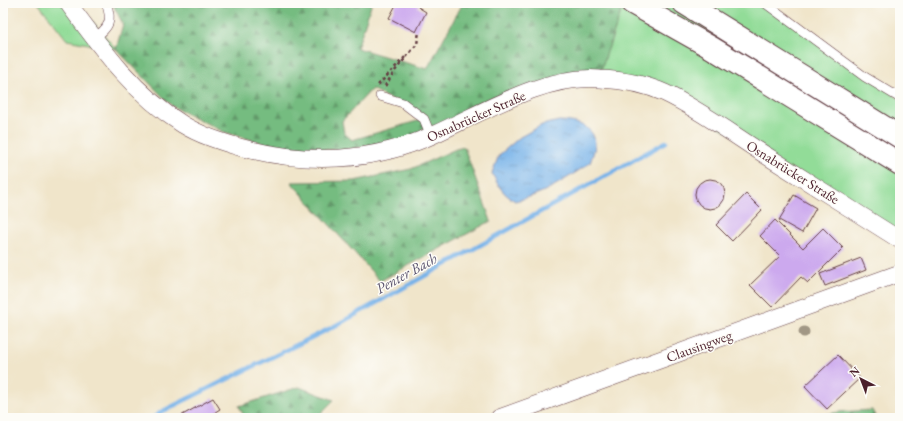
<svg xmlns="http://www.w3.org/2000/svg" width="903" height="421" font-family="'EB Garamond',serif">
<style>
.grass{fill:#92dc98;stroke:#6e7e62}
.forest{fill:url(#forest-firs);stroke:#606e56;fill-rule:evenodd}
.water{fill:url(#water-ripples);stroke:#61698a}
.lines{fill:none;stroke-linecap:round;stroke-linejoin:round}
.stream{stroke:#78b3e9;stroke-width:4.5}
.building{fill:#cca9ee}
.service-casing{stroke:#633d43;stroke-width:10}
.minor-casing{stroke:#633d43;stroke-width:18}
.trunk-casing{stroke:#633d43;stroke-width:24}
.path{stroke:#633d43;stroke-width:2.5;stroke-dasharray:3 3;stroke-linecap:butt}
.service{stroke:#fff;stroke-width:9}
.minor{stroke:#fff;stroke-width:17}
.trunk{stroke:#fff;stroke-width:22}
.tree{fill:#a19785}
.labels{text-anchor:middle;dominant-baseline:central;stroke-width:3;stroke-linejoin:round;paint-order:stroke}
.street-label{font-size:14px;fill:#4a1f2b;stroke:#fdfcf7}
.water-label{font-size:15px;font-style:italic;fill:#5a536e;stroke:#fdfcf7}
</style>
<defs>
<pattern id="forest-firs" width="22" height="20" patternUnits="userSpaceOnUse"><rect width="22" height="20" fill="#75bc80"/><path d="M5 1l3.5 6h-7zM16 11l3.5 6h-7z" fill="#629869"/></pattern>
<pattern id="water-ripples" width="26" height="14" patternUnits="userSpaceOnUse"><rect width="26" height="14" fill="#78b3e9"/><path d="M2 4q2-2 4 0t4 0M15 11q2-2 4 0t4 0" fill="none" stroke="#6491bd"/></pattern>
</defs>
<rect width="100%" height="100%" fill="#fdfcf7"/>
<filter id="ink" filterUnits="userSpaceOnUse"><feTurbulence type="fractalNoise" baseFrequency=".025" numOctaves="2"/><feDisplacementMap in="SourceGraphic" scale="8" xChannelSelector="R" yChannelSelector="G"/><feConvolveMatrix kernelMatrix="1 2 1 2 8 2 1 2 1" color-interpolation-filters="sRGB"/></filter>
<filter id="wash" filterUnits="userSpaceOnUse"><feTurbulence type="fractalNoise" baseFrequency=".012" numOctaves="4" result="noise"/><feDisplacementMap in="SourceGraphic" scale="16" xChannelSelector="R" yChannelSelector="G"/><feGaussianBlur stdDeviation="0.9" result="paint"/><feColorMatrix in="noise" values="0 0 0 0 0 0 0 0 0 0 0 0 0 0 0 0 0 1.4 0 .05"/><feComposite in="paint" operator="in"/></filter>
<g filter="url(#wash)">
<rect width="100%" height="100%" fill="#f0e5ca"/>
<!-- grass -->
<g class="grass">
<polygon points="38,3 77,3 116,49 67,40"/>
<polygon points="624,3 765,3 900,99 900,240 665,93 598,78"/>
</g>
<!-- forest -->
<g class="forest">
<path d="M112,3h260l-15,45 70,21 36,-66h161l-26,75 -35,3 -132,55 -85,14 -62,-1 -60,-17 -52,-26 -56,-57 7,-25zM372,89l52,30 -72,21 -8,-7 -2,-12z"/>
<polygon points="464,147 491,221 380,281 291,182 354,181 411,169 456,149"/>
<polygon points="299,387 334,400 316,418 245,418 239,406"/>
<polygon points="872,410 876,418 809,418 838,412"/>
</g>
<!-- water -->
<path class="water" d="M559,121c14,0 36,4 36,23 0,6 -3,13 -5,19 -24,16 -46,32 -75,38 -12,-7 -17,-15 -23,-28l7,-18 21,-18 22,-12z"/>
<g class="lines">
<!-- stream -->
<polyline class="stream" points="153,418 161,412 333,327 666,142"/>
</g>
<g id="blocks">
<!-- building -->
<g class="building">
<polygon points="397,3 420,3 418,7 426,12 416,32 389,18"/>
<circle cx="710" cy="194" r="15"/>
<polygon points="746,194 762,210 732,241 716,225"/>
<polygon points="794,195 816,208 802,233 779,220"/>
<polygon points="775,220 803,248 823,228 843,248 808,283 801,277 772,307 750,285 780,256 760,236"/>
<polygon points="861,258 866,270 825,286 820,274"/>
<polygon points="838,355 860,378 827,409 805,386"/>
<polygon points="213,398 220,409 206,418 177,418"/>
</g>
</g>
</g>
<g filter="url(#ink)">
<use href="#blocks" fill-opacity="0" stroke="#633d43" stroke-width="1"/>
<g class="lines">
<defs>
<g id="service">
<polyline points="765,3 865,77 900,98"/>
<path d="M94,38c15,-10 19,-17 12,-35"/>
<polyline points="380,96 403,103 424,119 431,136"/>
</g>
<g id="minor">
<path d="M68,3c33,45 66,91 114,121 18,11 37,17 57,23 66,18 134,16 196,-13 49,-22 110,-60 165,-55 23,1 45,5 65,14 34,16 70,43 102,63 44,28 89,56 133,84"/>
<polyline points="499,418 900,273"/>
</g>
<g id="trunk">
<polyline points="632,3 712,48 900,164"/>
<polyline points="684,3 900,137"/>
</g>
</defs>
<!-- service casing -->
<use href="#service" class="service-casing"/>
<!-- minor casing -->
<use href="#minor" class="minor-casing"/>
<!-- trunk casing -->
<use href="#trunk" class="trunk-casing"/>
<!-- path -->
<g class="path">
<polyline points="378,85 405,57"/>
<polyline points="385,86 394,72 417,44 419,32"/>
</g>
<!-- service -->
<use href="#service" class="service"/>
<!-- minor -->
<use href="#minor" class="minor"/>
<!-- trunk -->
<use href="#trunk" class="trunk"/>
</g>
<!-- trees -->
<circle class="tree" cx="804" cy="332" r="5.5"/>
</g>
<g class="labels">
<!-- street labels -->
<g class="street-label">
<text transform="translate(476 116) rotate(-24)">Osnabrücker Straße</text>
<text transform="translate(793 172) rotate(32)">Osnabrücker Straße</text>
<text transform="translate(699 346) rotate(-20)">Clausingweg</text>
</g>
<!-- water labels -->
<g class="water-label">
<text transform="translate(406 273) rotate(-29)">Penter Bach</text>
</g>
</g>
<!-- margin -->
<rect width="903" height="421" fill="none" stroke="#fdfcf7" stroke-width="16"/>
<!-- north arrow -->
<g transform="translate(861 379) rotate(318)" stroke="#fdfcf7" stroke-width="3" paint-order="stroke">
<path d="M0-3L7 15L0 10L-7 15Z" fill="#4a1f2b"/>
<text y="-6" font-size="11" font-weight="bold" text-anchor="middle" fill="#4a1f2b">N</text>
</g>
</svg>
